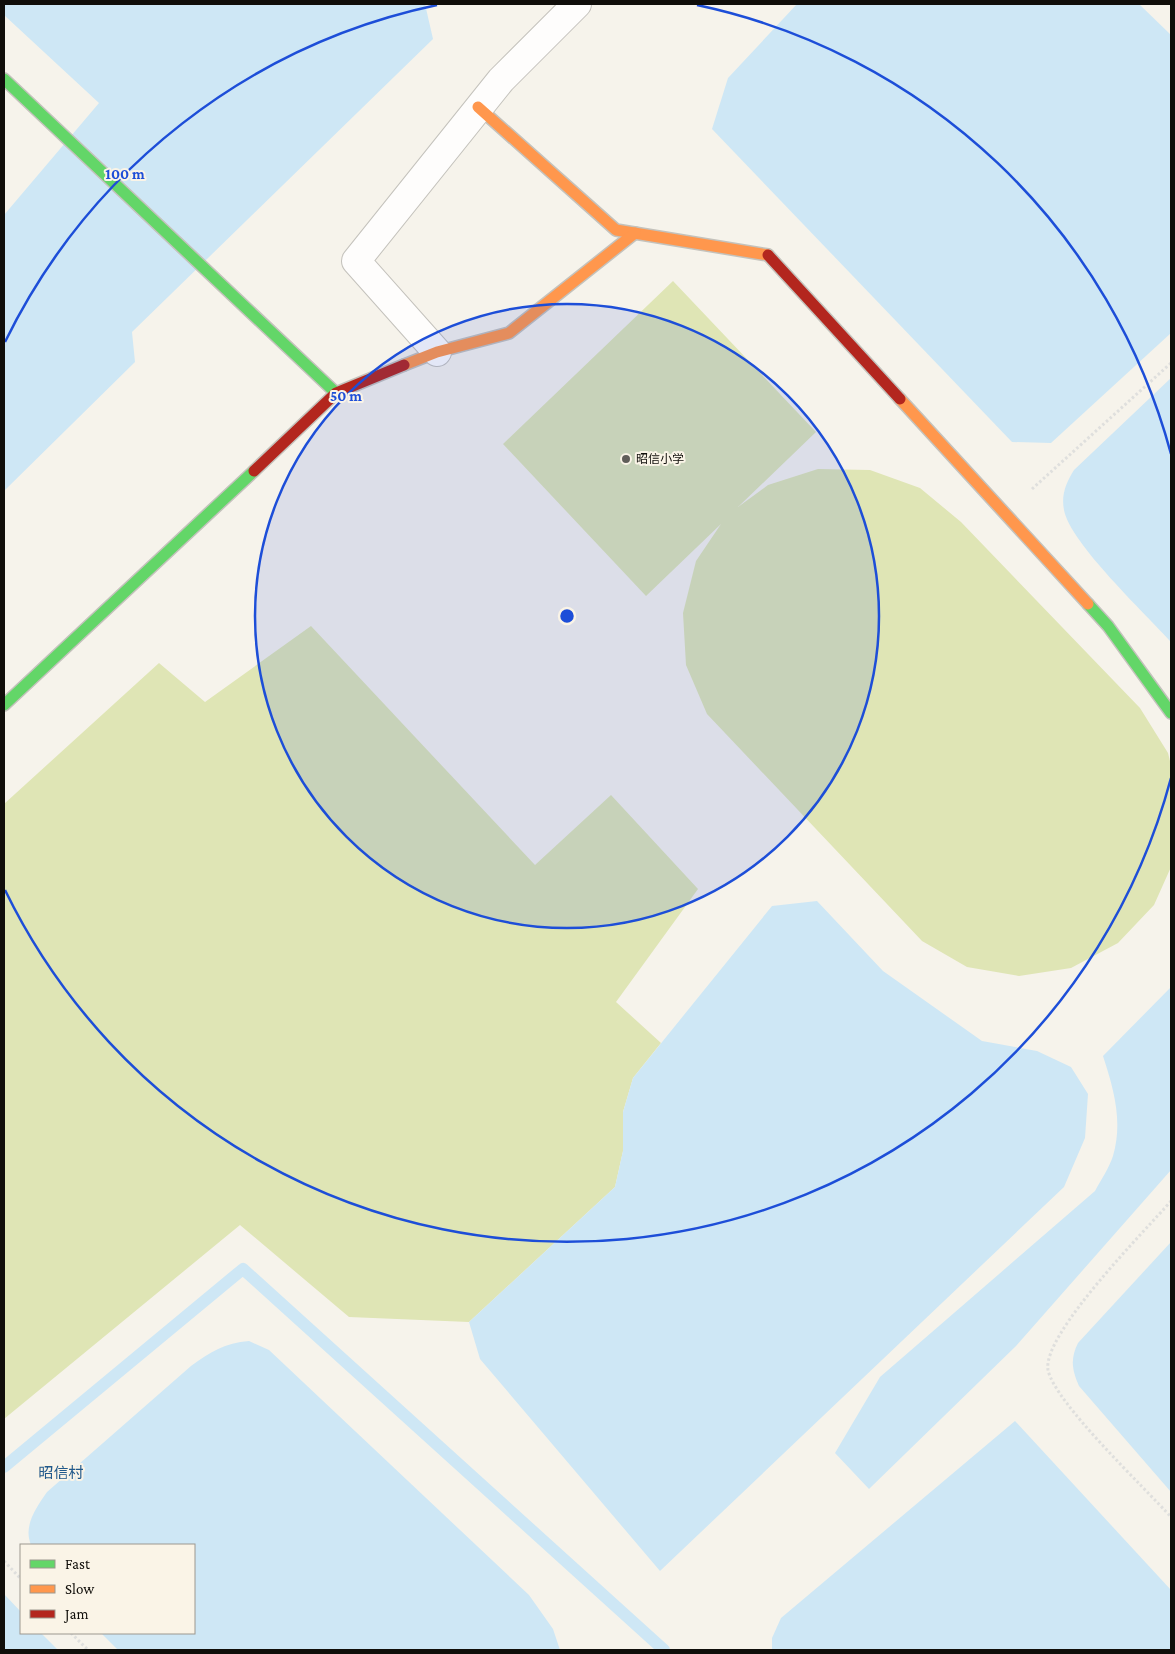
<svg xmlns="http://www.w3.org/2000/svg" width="1175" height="1654" font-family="'Crimson Pro','Noto Sans SC',serif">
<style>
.green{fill:#dfe5b5}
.water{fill:#cee7f5}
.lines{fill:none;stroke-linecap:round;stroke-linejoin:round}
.stream{stroke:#cee7f5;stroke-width:12}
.street-casing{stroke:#c4c2bc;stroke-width:30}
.fast-casing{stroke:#c4c2bc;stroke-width:14}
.slow-casing{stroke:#c4c2bc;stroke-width:14}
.jam-casing{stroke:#c4c2bc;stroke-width:14}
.path{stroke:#dfdfdd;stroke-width:3;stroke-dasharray:2.5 2.5;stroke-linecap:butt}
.street{stroke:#fefdfc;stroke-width:28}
.fast{stroke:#63d668;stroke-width:11}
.slow{stroke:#ff974d;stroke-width:11}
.jam{stroke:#b3261e;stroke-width:11}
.ring{fill:none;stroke:#1d4ed8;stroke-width:2.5}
.poi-dot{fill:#605e59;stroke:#faf4e7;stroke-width:2}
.labels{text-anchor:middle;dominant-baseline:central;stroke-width:4;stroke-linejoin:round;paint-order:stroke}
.poi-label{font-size:12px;fill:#100e0a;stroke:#faf4e7;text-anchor:start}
.quarter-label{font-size:15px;fill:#21598b;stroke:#faf4e7}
.centre{fill:#1d4ed8;stroke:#faf4e7;stroke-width:2.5}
.ring-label{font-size:15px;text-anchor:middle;font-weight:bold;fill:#1d4ed8;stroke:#faf4e7;stroke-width:4;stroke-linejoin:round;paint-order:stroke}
</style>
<rect width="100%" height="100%" fill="#f6f3eb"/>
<!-- green -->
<g class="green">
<polygon points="673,281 816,432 738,507 768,485 818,469 870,470 920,488 961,522 1140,708 1168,753 1171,765 1171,867 1154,905 1118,943 1071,968 1019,976 967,967 922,941 707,714 686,665 683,613 696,561 721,524 646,596 503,444"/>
<polygon points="311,626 535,865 611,795 698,889 616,1002 661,1043 633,1078 623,1112 623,1151 615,1187 469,1322 349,1317 240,1225 4,1419 4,804 159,663 205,702"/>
</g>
<!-- water -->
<g class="water">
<polygon points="4,4 425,4 433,39 132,332 135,362 4,491 4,215 99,103 4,15"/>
<polygon points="797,4 1139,4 1171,35 1171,333 1051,443 1012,442 712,129 728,78"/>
<path d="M1171,378v264c-25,-28 -101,-99 -107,-132 -3,-15 2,-27 10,-40z"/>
<polygon points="817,901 883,971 982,1041 1037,1051 1071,1067 1088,1094 1085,1138 1064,1187 660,1571 480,1359 469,1322 615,1187 623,1151 623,1112 633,1078 772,906"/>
<path d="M1171,987v183l-155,176 -147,143 -34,-36 45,-76 215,-186c6,-11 14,-23 18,-35 10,-35 1,-66 -10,-100z"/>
<path d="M1171,1242v250l-92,-106c-7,-16 -9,-27 -1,-43z"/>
<path d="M249,1341l20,9 260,245 24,34 7,21h-442l-17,-17h93v-88h-163c-8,-19 5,-37 16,-53l144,-126c19,-14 34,-23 58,-25z"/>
<polygon points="1015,1421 1171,1590 1171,1650 772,1650 772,1638 781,1618"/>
<polygon points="4,1594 21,1612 21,1633 41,1633 58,1650 4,1650"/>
</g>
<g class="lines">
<!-- stream -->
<polyline class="stream" points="4,1467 243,1269 664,1650"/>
<defs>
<polyline id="street" points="437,352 356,261 501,80 577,4"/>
<g id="fast">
<polyline points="4,79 336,393"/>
<polyline points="1088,604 1108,626 1171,713"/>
<polyline points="4,705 254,471"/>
</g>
<g id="slow">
<polyline points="478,107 616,230 768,255"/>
<polyline points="404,365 437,352 509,333 635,233"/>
<polyline points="900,399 1088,604"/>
</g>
<g id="jam">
<polyline points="768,255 900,399"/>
<polyline points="254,471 336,393 404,365"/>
</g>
</defs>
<!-- street casing -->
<use href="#street" class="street-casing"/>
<!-- fast casing -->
<use href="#fast" class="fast-casing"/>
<!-- slow casing -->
<use href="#slow" class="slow-casing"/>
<!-- jam casing -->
<use href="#jam" class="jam-casing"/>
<!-- path -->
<g class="path">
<polyline points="1032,489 1171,363"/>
<path d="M1171,1201c-25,29 -129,133 -123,169 7,33 97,118 123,147"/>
<polyline points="4,1561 21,1579"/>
<polyline points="71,1633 88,1650"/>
</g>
<!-- street -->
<use href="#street" class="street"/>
<!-- fast -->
<use href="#fast" class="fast"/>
<!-- slow -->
<use href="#slow" class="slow"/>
<!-- jam -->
<use href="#jam" class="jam"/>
</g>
<!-- distance rings -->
<circle cx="567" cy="616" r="312" fill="#1d4ed8" fill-opacity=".12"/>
<g class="ring">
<circle cx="567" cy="616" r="312"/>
<path d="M1171 778A625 625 0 0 1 5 890M5 342A625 625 0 0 1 437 5M697 5A625 625 0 0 1 1171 454"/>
</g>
<!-- markers -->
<circle class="poi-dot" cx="626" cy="459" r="5"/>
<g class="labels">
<!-- poi labels -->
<g class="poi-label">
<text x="636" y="459">昭信小学</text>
</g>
<!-- quarter labels -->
<g class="quarter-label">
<text x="61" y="1473">昭信村</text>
</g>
</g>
<circle cx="567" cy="616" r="8" class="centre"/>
<g class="ring-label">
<text x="125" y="179">100 m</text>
<text x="346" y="401">50 m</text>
</g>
<!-- border -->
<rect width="1175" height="1654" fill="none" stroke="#100e0a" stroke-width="10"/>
<!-- legend -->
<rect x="20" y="1544" width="175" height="90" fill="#faf4e7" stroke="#9c988f"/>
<rect x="30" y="1560" width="25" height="8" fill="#63d668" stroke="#9c988f"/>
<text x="65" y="1569" font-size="15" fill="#100e0a">Fast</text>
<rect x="30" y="1585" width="25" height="8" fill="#ff974d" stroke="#9c988f"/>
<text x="65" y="1594" font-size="15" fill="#100e0a">Slow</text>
<rect x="30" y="1610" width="25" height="8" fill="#b3261e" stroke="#9c988f"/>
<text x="65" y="1619" font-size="15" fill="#100e0a">Jam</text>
</svg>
